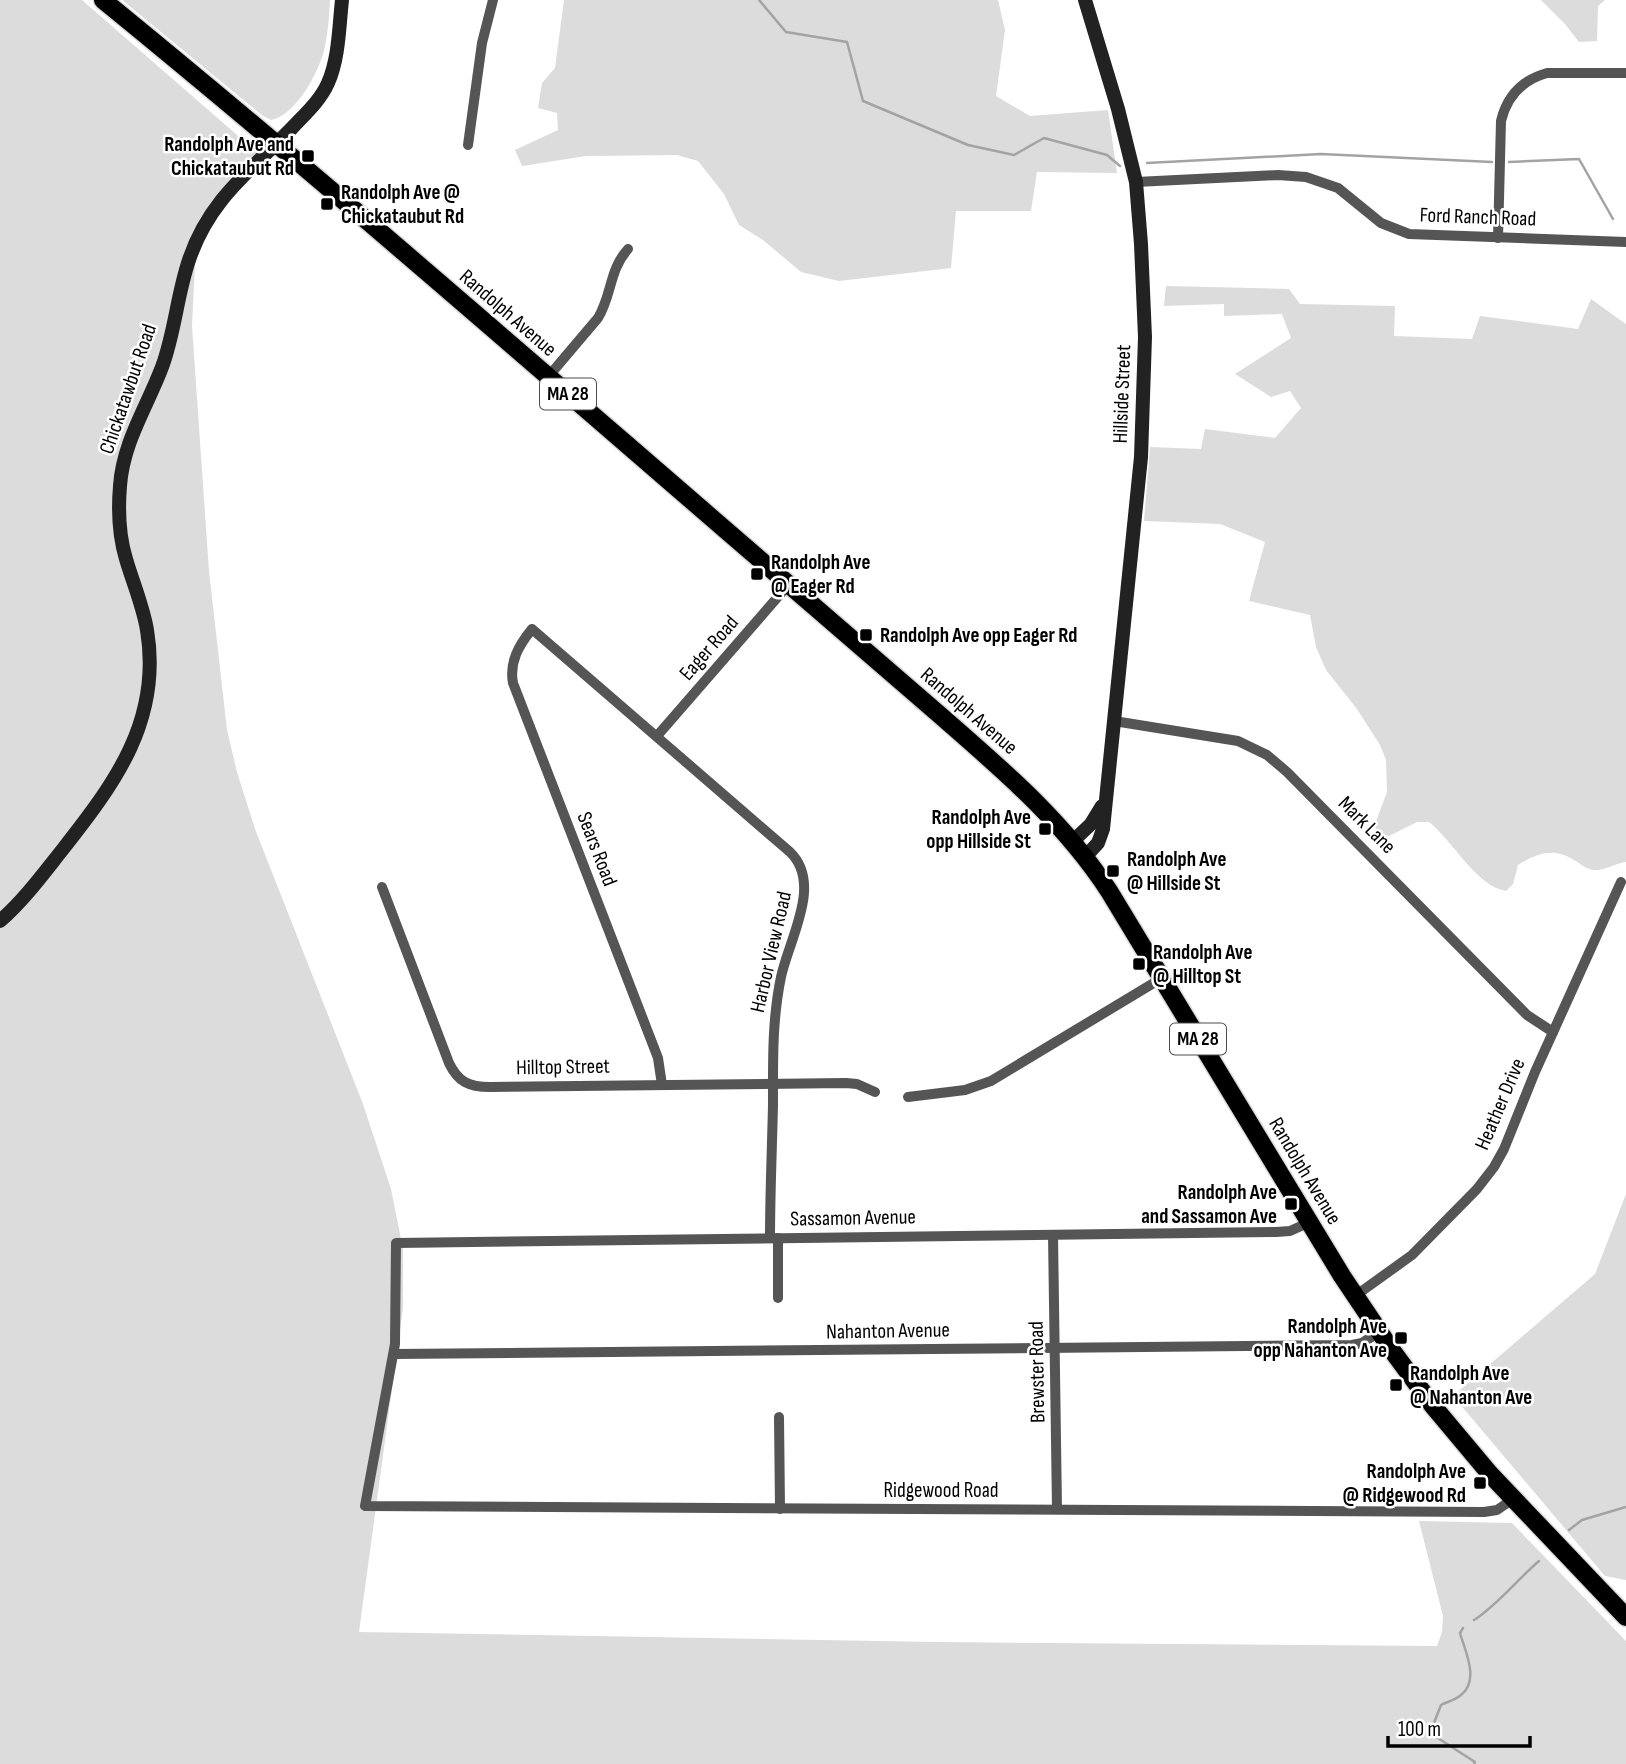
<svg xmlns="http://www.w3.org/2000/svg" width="1626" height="1764" font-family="'Sofia Sans Condensed',sans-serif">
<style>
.green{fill:#dcdcdc}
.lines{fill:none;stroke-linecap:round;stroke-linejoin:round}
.stream{stroke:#a3a3a3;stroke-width:2.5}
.primary-casing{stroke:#dbdbdb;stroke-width:21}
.street{stroke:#555;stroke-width:10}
.secondary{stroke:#222;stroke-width:14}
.primary{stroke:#000;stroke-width:18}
.poi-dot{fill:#000;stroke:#fff;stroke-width:2.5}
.labels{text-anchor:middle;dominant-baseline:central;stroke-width:5;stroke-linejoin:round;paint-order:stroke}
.shield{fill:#fff;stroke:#4c4c4c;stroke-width:2}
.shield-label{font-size:19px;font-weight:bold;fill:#000}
.poi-label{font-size:21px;font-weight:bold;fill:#000;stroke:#fff;text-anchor:start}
.street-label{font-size:21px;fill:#000;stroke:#fff}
</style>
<rect width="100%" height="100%" fill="#fff"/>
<!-- green -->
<g class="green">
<polygon points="0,0 82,0 267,161 234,194 210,225 195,263 192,326 209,571 227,730 237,772 255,829 363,1104 391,1189 403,1249 403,1308 359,1632 938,1642 1437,1646 1442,1632 1443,1616 1419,1521 1512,1523 1626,1641 1626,1764 0,1764"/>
<path d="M122,0h208c-1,17 -2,34 -6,51 -6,22 -28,64 -53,69l-8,-4z"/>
<polygon points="564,0 998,0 1005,30 996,96 1030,116 1108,110 1117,173 1037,172 1031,211 956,211 951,268 839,281 801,272 763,240 739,225 724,194 698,161 677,155 586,156 522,166 515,150 558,130 557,113 538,108 542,83 555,68"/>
<polygon points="1541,0 1605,0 1598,6 1597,41 1579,42 1565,24"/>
<path d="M1166,286l123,3 11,15 95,2 -1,30 78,3 8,-23 98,13 13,-30 35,25v538c-10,1 -22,9 -32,8 -8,-1 -13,-6 -20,-10 -20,-13 -37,-7 -56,5l-5,19 -7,7c-30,-5 -53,-50 -77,-69h-12l-28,14 -8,-1 -5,-4 -1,-7 12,-32 -1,-32 -6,-15 -23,-36 -31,-39 -10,-23 -6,-32 -61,-14 16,-59 -45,-18 -76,-3 6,-74 51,2 4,-20 70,9 26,-30 -11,-17 -19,6 -36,-23 56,-36 -9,-24 -58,2v-12l-60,2z"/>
<polygon points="1626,1194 1626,1580 1605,1576 1453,1396 1595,1274"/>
</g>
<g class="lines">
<!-- stream -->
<g class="stream">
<polyline points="759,0 786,32 847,42 863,101 968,145 1014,155 1044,138 1107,155 1120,166"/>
<polyline points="1509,162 1579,159 1613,219"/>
<polyline points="1147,163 1321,154 1492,162"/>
<polyline points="1569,1530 1582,1520 1626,1507"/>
<path d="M1474,1620c22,-14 44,-41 65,-59"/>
<path d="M1463,1628l-3,5c5,18 20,47 1,62 -6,5 -14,7 -20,10l-11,28 45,29 -1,2"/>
</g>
<defs>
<path id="primary" d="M103,0c222,181 437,370 654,557 61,53 123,106 184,159 62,54 123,106 168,175l233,385 49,73 42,57 57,68 136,143"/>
</defs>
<!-- primary casing -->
<use href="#primary" class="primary-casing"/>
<!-- street -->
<g class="street">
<polyline points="468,145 482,43 493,0"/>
<polyline points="1136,182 1278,175 1306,177 1338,188 1381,223 1409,234 1626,242"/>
<path d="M1498,238l3,-117c6,-25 21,-41 46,-48h79"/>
<path d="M548,377l50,-59c14,-23 11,-48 30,-69"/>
<polyline points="1114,721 1238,741 1267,755 1287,772 1527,1015 1553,1032"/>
<polyline points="657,736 789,584"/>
<path d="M382,887l67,176c9,19 20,24 41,24l356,-4 11,1 18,8"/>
<path d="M662,1085l-4,-27 -145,-375c-4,-21 6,-38 19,-54l258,223c33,32 -1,87 -9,125 -9,43 -8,85 -8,128 -1,44 -3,89 -3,133"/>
<polyline points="908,1097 965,1090 991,1081 1162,978"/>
<polyline points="1310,1222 1290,1231 1276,1232 396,1243 395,1344 365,1506 1484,1512 1497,1510 1513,1499"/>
<polyline points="1053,1235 1057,1509"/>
<polyline points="778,1238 778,1298"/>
<polyline points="1355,1296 1412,1255 1477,1189 1494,1167 1504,1149 1535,1072 1621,882"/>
<polyline points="394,1354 1352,1345 1362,1343 1379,1332"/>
<polyline points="779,1417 780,1509"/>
</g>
<!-- secondary -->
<g class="secondary">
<polyline points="1085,0 1118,109 1136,182 1141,244 1145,337 1141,457 1103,829 1098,843 1085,857"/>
<polyline points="1073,841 1091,824 1102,806"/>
<path d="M0,921c24,-21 43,-47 63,-72 52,-66 99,-129 84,-219 -4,-24 -14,-47 -21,-71 -7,-23 -8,-49 -6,-73 3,-44 27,-79 42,-119 13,-35 15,-72 27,-107 20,-60 61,-89 103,-132 13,-14 28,-27 36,-45 11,-25 11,-56 14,-83"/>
</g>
<!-- primary -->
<use href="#primary" class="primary"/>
</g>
<!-- markers -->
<g class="poi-dot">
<rect x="301" y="149" width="14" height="14" rx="3.5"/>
<rect x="320" y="197" width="14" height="14" rx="3.5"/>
<rect x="750" y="567" width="14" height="14" rx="3.5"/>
<rect x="859" y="628" width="14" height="14" rx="3.5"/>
<rect x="1038" y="822" width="14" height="14" rx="3.5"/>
<rect x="1106" y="864" width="14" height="14" rx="3.5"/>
<rect x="1132" y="957" width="14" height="14" rx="3.5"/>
<rect x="1284" y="1197" width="14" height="14" rx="3.5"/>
<rect x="1394" y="1331" width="14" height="14" rx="3.5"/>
<rect x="1389" y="1378" width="14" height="14" rx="3.5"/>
<rect x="1473" y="1476" width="14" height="14" rx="3.5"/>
</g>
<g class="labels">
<!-- shield labels -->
<g class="shield">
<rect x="540" y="378.5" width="56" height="31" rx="5"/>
<rect x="1170" y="1023.5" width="56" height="31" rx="5"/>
</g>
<g class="shield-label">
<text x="568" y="394">MA 28</text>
<text x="1198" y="1039">MA 28</text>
</g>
<!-- poi labels -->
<g class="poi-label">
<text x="294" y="144" text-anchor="end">Randolph Ave and<tspan x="294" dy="24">Chickataubut Rd</tspan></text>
<text x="341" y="192">Randolph Ave @<tspan x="341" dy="24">Chickataubut Rd</tspan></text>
<text x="771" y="562">Randolph Ave<tspan x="771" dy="24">@ Eager Rd</tspan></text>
<text x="880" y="635">Randolph Ave opp Eager Rd</text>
<text x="1031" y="817" text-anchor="end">Randolph Ave<tspan x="1031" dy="24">opp Hillside St</tspan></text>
<text x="1127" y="859">Randolph Ave<tspan x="1127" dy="24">@ Hillside St</tspan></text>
<text x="1153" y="952">Randolph Ave<tspan x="1153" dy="24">@ Hilltop St</tspan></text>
<text x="1277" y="1192" text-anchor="end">Randolph Ave<tspan x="1277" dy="24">and Sassamon Ave</tspan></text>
<text x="1387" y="1326" text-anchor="end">Randolph Ave<tspan x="1387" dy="24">opp Nahanton Ave</tspan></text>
<text x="1410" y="1373">Randolph Ave<tspan x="1410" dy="24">@ Nahanton Ave</tspan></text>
<text x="1466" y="1471" text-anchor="end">Randolph Ave<tspan x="1466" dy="24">@ Ridgewood Rd</tspan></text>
</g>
<!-- street labels -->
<g class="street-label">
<text transform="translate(1478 217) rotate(2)">Ford Ranch Road</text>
<text transform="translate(508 313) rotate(41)">Randolph Avenue</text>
<text transform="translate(128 389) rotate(-71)">Chickatawbut Road</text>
<text transform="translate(1122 394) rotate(-88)">Hillside Street</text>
<text transform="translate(709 648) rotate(-49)">Eager Road</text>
<text transform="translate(969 711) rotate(41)">Randolph Avenue</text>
<text transform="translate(1367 825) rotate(45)">Mark Lane</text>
<text transform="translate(597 849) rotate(69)">Sears Road</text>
<text transform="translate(771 952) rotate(-77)">Harbor View Road</text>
<text transform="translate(563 1067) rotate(-1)">Hilltop Street</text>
<text transform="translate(1500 1104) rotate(-67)">Heather Drive</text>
<text transform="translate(1305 1171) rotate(59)">Randolph Avenue</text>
<text transform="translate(853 1218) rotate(-1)">Sassamon Avenue</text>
<text transform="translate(888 1331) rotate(-1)">Nahanton Avenue</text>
<text transform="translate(1037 1372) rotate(-91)">Brewster Road</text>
<text x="941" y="1490">Ridgewood Road</text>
</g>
</g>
<!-- scale -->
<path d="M1388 1736v10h142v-10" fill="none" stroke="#000000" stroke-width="3.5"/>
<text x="1398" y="1736" font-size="21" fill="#000000" stroke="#ffffff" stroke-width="5" paint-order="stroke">100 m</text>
</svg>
